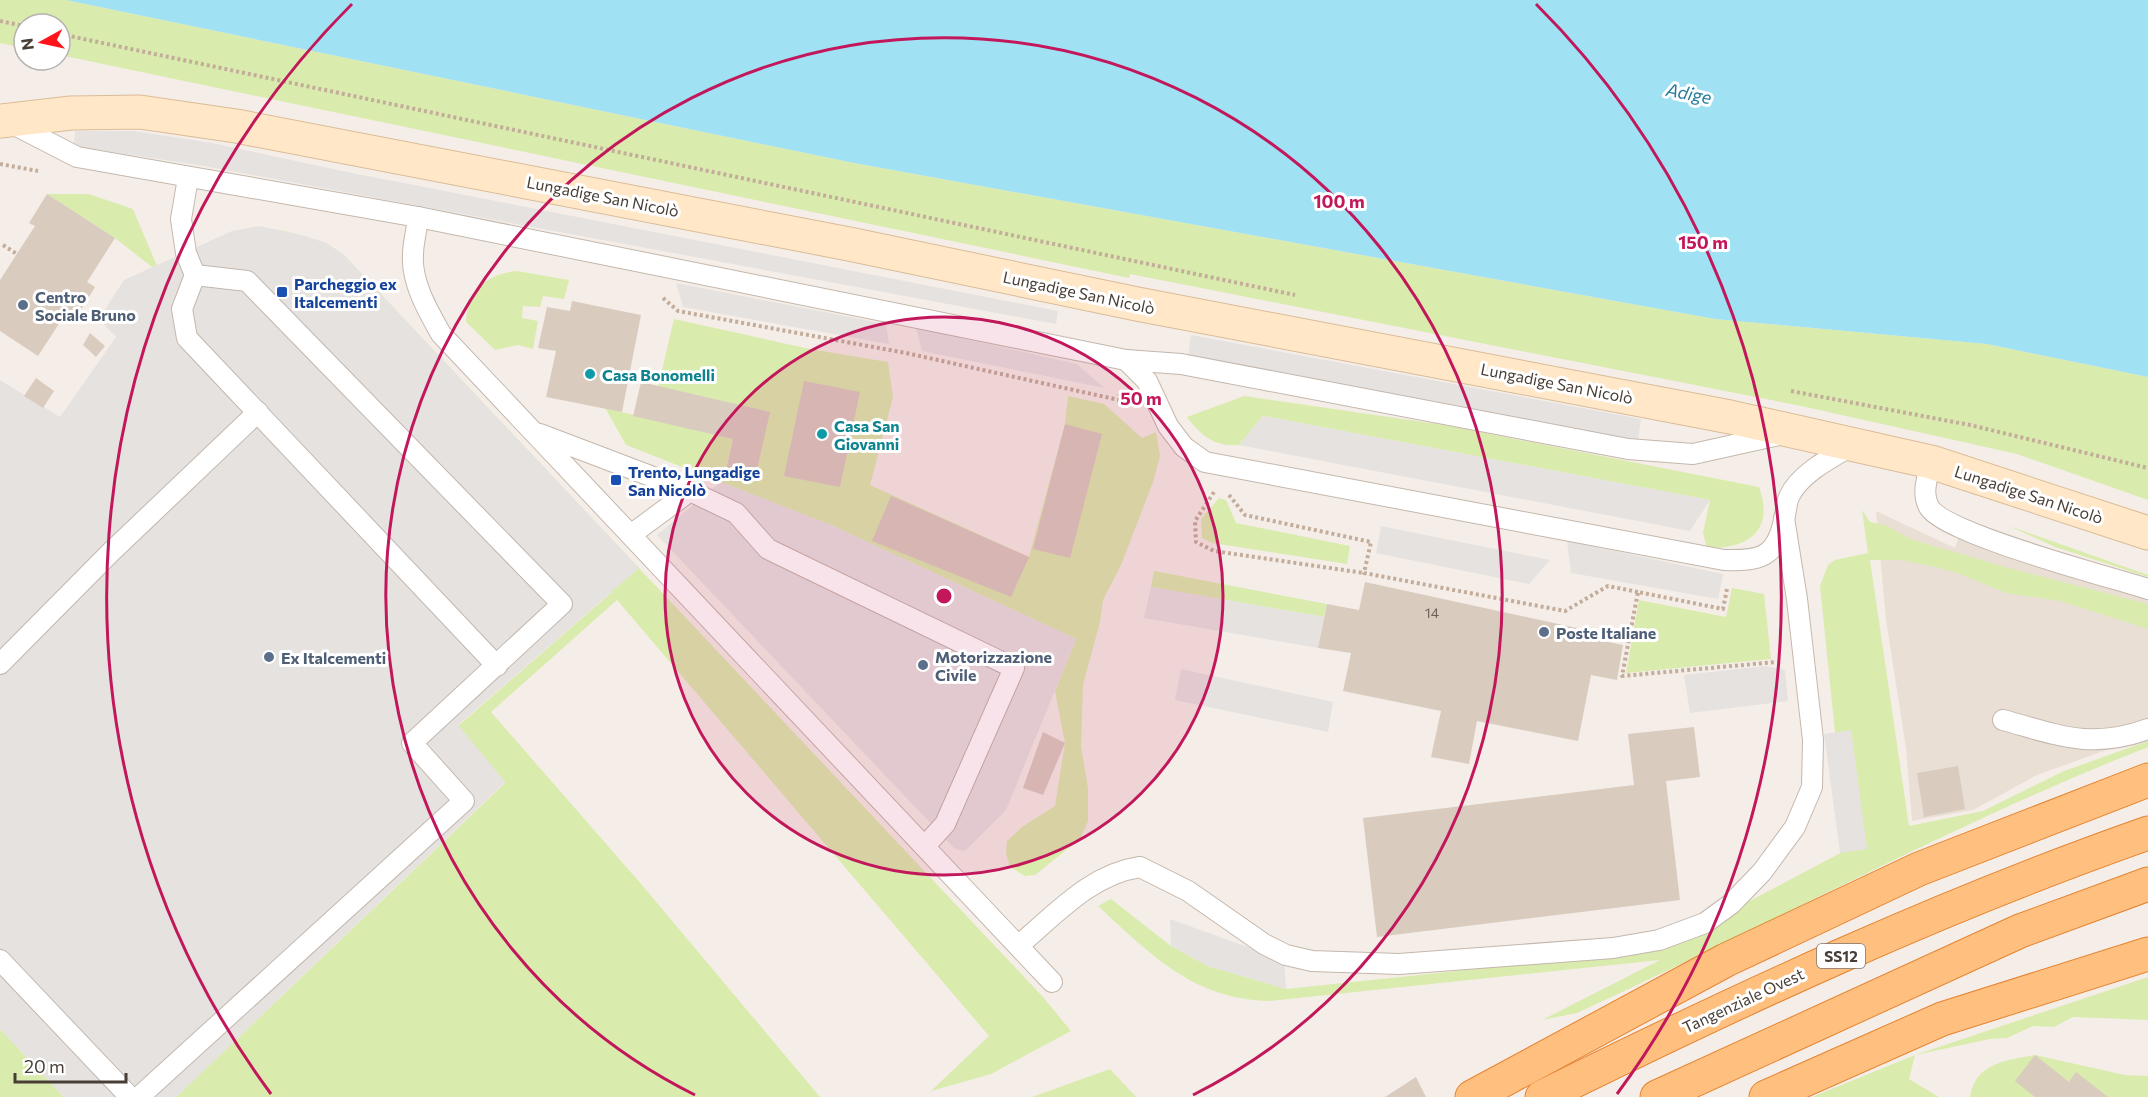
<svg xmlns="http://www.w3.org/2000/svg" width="2148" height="1097" font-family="Commissioner,sans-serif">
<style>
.residential{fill:#e9dfd5}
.green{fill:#daebae}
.parking{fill:#e5e2e0}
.water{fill:#a1e1f4}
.building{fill:#dacbbf}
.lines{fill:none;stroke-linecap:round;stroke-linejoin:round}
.service-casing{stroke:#c4b7ac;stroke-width:22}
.secondary-casing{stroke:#dabc97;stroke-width:35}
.trunk-casing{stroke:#e58331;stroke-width:35}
.path{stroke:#c3ad9a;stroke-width:4;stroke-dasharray:3 3;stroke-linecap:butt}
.service{stroke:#fff;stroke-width:20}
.secondary{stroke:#ffe7c7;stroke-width:33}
.trunk{stroke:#ffc07f;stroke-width:33}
.ring{fill:none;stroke:#c2185b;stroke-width:3}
.transit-dot{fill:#1a4fb4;stroke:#fff;stroke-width:2}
.service-dot{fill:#5c6f8a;stroke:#fff;stroke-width:2}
.culture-dot{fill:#0f9aa8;stroke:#fff;stroke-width:2}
.labels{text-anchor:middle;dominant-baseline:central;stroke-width:6;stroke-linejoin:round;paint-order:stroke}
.number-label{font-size:14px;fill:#6c6158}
.shield{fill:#fff;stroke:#7f7872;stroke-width:1.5}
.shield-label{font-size:15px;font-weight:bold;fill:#483e36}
.street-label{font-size:16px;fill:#483e36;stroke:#fff}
.transit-label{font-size:16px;font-weight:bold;fill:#164399;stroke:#fff;text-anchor:start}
.service-label{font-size:16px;font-weight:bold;fill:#4e5e75;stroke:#fff;text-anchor:start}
.culture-label{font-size:16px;font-weight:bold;fill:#0d838f;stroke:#fff;text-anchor:start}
.water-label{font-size:18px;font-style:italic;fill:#247c98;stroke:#fff}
.centre{fill:#c2185b;stroke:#fff;stroke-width:3}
.ring-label{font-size:18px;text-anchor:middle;font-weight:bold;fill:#c2185b;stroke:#fff;stroke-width:6;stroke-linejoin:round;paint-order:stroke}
</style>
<rect width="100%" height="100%" fill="#f5eee8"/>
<!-- residential -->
<polygon class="residential" points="1876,511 1955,548 1964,520 2071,560 2148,583 2148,735 2037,775 1973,810 1912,821 1906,748 1886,620"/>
<!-- green -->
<g class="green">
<polygon points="0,0 66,0 854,163 1715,319 1987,344 2148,377 2148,500 2017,454 1801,406 1130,274 1129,278 60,55 60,24 24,24 24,48 0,43"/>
<polygon points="47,194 89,194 133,209 157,266 152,267 115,238"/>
<polygon points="281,230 326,243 344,255 1043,997 1071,1031 991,1074 931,1091 989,1036 617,600 491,712 642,885 820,1097 176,1097 505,783 458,726 612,592"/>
<path d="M517,271l52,9 -5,19 -21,-3 -3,11 -17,-1 -1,12 16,3 -5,28 -15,-4 -23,5 -29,-28c2,-32 20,-48 51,-51z"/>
<polygon points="674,319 810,349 888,362 893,397 870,485 1029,557 1065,424 1068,396 1104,404 1142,438 1156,432 1160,456 1153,482 1121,565 1103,600 1100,622 1083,685 1081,747 1088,788 1088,821 1080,839 1035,875 1025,876 1010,867 1006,853 1007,841 1022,827 1055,806 1065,743 1055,691 1076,639 833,526 626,445 605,408 733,439 726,469 755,478 769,412 658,387"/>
<path d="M1244,396l200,29 315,62c16,44 -11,62 -52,61l-4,-15 7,-33 -447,-84 -24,29c-24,2 -38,-9 -52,-28z"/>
<polygon points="1219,498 1226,500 1236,523 1350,546 1347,564 1212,543 1202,538 1201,519"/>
<path d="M1862,510l8,12 15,3 25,14 95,28 143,37v25l-88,-28 -54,-8 -46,-19 -24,-7 -35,-7h-31l39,266 74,-15 81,-40 84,-30v6c-196,77 -380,179 -571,266l-35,7 118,-60 -390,41c-76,-1 -120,-47 -172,-95l13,-7 60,47 37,20 78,23 371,-39 208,-110 -14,-109 -16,2 -15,-147 8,-21 7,-5 33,-7z"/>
<polygon points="2009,526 2148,575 2148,577 2055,547"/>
<polygon points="1154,571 1327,604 1324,617 1151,587"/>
<polygon points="1732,588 1764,594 1771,659 1626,673 1639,600 1726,617"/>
<polygon points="2148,977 2148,1020 2073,1017 2054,1027 2033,1026 2007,1038 1990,1039 1915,1055 1909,1079 1939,1097 1812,1097 1915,1055"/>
<polygon points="0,1029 64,1097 0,1097"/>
<path d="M2035,1055l90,20 23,1v21h-178c5,-34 36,-37 65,-42z"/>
<polygon points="1110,1069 1136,1097 1032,1097"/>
</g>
<!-- parking -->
<g class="parking">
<polygon points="75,131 134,131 212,143 347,172 1058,311 1056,324 204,166 74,146"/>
<polygon points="259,226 302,235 326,243 344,255 639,568 458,725 505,782 176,1097 64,1097 0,1029 0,380 60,417 116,337 99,319 124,280 232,231"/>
<polygon points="676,283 886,324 889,344 683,307"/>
<polygon points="916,328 1077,364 1104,388 922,351"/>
<polygon points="1191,335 1641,419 1638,440 1188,356"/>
<polygon points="1263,416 1710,500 1690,531 1239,445"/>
<polygon points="721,482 833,526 1076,639 1006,810 965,851 955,849 657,535"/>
<polygon points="1381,526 1550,560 1529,584 1376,553"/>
<polygon points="1567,541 1723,574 1718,599 1571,573"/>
<polygon points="1151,587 1324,617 1318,648 1144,618"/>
<polygon points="1765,666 1785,670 1788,701 1690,713 1684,675"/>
<polygon points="1181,669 1333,702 1328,732 1175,700"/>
<polygon points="1851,730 1867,849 1840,853 1824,734"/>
<polygon points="1170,919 1284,960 1286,989 1208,966 1171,946"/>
</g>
<!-- water -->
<polygon class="water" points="66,0 2148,0 2148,377 1987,344 1715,319 854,163"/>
<!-- building -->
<g class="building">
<polygon points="47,194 115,238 87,282 95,287 75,319 66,313 38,356 0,331 0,280 35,226 29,223"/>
<polygon points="572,301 641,315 622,412 546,397 556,351 538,348 547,307 570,311"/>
<polygon points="90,333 105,346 96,357 83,345"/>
<polygon points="36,378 54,391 43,408 24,396"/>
<polygon points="804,381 860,392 840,487 784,476"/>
<polygon points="641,382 770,412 755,478 726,470 733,439 633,416"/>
<polygon points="1065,424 1102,434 1070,558 1033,549"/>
<polygon points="891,496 1029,557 1011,597 872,541"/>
<polygon points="1365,582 1600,633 1599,640 1623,645 1617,680 1591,675 1578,741 1477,721 1469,764 1431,757 1441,711 1343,691 1351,653 1318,648 1327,604 1359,610"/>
<polygon points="1694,727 1700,777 1666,781 1680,900 1377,937 1363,818 1634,785 1628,734"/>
<polygon points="1043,732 1065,743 1043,795 1023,788"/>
<polygon points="1958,766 1965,809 1924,817 1917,773"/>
<polygon points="2035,1055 2069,1082 2076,1072 2108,1097 2035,1097 2015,1081"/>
<polygon points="1416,1077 1426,1097 1385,1097"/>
</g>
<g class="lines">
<defs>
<g id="service">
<polyline points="9,122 77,157 418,217 1126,360 1181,364 1628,449 1693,454 1783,434"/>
<polyline points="188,178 181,219 186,253 195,275 182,309 187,338 497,666"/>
<path d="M418,217c-1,13 -5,25 -5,38 -2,27 15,56 28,79l611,648"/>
<path d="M1126,360l21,21 21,45 16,21 21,15 519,98c36,1 52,-2 60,-40 2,-7 2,-16 5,-23 10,-23 43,-40 64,-52"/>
<polyline points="540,434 690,491 736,513 768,549 1014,668 945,824 925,846"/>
<path d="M1931,462c-3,14 -10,31 -2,45 15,27 182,70 219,82"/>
<polyline points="632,534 690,491"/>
<polyline points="0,664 111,552 258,412"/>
<path d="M2003,720c55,15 88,30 145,9"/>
<path d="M1019,945c37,-31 72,-71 121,-78l48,24 76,53 22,11 26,6 87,3 214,-16 46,-8 46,-17 26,-19 31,-32 33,-45 17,-40 1,-47 -16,-141 -13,-81"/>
<polyline points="0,960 130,1097"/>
<polyline points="139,1097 464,801 412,743 562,604 247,281 195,275"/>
</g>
<polyline id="secondary" points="0,121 71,113 140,112 236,126 849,244 1137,304 1730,417 1931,462 2148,533"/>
<g id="trunk">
<polyline points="1472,1097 1726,960 1919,869 2148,780"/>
<path d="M1542,1097c198,-98 398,-191 606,-264"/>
<polyline points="1657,1097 2020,931 2148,884"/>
<polyline points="1766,1097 1942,1019 2148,954"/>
</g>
</defs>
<!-- service casing -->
<use href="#service" class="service-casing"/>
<!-- secondary casing -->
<use href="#secondary" class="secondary-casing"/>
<!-- trunk casing -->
<use href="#trunk" class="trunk-casing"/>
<!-- path -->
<g class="path">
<polyline points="0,21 24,26"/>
<polyline points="60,34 1295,295"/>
<polyline points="0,164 38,171"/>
<polyline points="3,245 17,254"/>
<polyline points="663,298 678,311 906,353 1119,400 1120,394"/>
<polyline points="1791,391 1970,425 2148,468"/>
<polyline points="1214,492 1195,521 1196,542 1214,551 1364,573"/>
<polyline points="1229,495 1245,515 1371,542 1364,573 1565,611 1608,586 1638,592"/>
<polyline points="1727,589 1723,609 1638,592 1622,676 1776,662"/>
</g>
<!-- service -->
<use href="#service" class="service"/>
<!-- secondary -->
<use href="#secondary" class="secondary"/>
<!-- trunk -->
<use href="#trunk" class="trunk"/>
</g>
<!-- distance rings -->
<circle cx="944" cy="596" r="279" fill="#c2185b" fill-opacity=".12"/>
<g class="ring">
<circle cx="944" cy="596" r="279"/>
<path d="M695 1095A558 558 0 1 1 1193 1095"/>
<path d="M271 1094A837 837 0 0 1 352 4M1536 4A837 837 0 0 1 1617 1094"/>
</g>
<!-- markers -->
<g class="transit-dot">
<rect x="276" y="286" width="12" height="12" rx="3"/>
<rect x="610" y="474" width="12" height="12" rx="3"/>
</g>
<g class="service-dot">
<circle cx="23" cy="305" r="6"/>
<circle cx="1544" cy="632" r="6"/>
<circle cx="269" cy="657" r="6"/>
<circle cx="923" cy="665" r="6"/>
</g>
<g class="culture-dot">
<circle cx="590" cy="374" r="6"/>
<circle cx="822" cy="434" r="6"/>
</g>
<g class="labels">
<!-- number labels -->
<g class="number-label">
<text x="1432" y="612">14</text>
</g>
<!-- shield labels -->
<rect class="shield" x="1817" y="944" width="48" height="24" rx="4.5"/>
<g class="shield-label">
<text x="1841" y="956">SS12</text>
</g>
<!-- street labels -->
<g class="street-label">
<text transform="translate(603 196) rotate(11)">Lungadige San Nicolò</text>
<text transform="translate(1079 292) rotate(12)">Lungadige San Nicolò</text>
<text transform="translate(1557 383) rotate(11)">Lungadige San Nicolò</text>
<text transform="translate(2029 494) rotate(18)">Lungadige San Nicolò</text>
<text transform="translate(1743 1000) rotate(-25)">Tangenziale Ovest</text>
</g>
<!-- transit labels -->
<g class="transit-label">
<text x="294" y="283">Parcheggio ex<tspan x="294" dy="18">Italcementi</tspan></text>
<text x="628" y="471">Trento, Lungadige<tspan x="628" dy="18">San Nicolò</tspan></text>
</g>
<!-- service labels -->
<g class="service-label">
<text x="35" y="296">Centro<tspan x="35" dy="18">Sociale Bruno</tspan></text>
<text x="1556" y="632">Poste Italiane</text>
<text x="935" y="656">Motorizzazione<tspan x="935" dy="18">Civile</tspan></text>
<text x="281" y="657">Ex Italcementi</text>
</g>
<!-- culture labels -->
<g class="culture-label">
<text x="602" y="374">Casa Bonomelli</text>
<text x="834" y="425">Casa San<tspan x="834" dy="18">Giovanni</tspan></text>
</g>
<!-- water labels -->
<g class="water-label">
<text transform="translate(1689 93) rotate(11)">Adige</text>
</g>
</g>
<circle cx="944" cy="596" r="9" class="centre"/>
<g class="ring-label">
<text x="1339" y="208">100 m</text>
<text x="1703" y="249">150 m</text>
<text x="1141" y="405">50 m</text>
</g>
<!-- north arrow -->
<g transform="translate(42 42) rotate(262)"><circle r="28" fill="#ffffff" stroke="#b6b2af" stroke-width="1.5"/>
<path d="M0-4.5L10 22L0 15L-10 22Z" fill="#ff141b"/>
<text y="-9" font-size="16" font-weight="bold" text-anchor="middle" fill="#483e36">N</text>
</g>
<!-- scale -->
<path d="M15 1073v9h111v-9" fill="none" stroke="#483e36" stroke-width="3"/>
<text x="24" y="1073" font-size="18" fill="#483e36" stroke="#ffffff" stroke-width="4.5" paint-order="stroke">20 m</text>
</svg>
